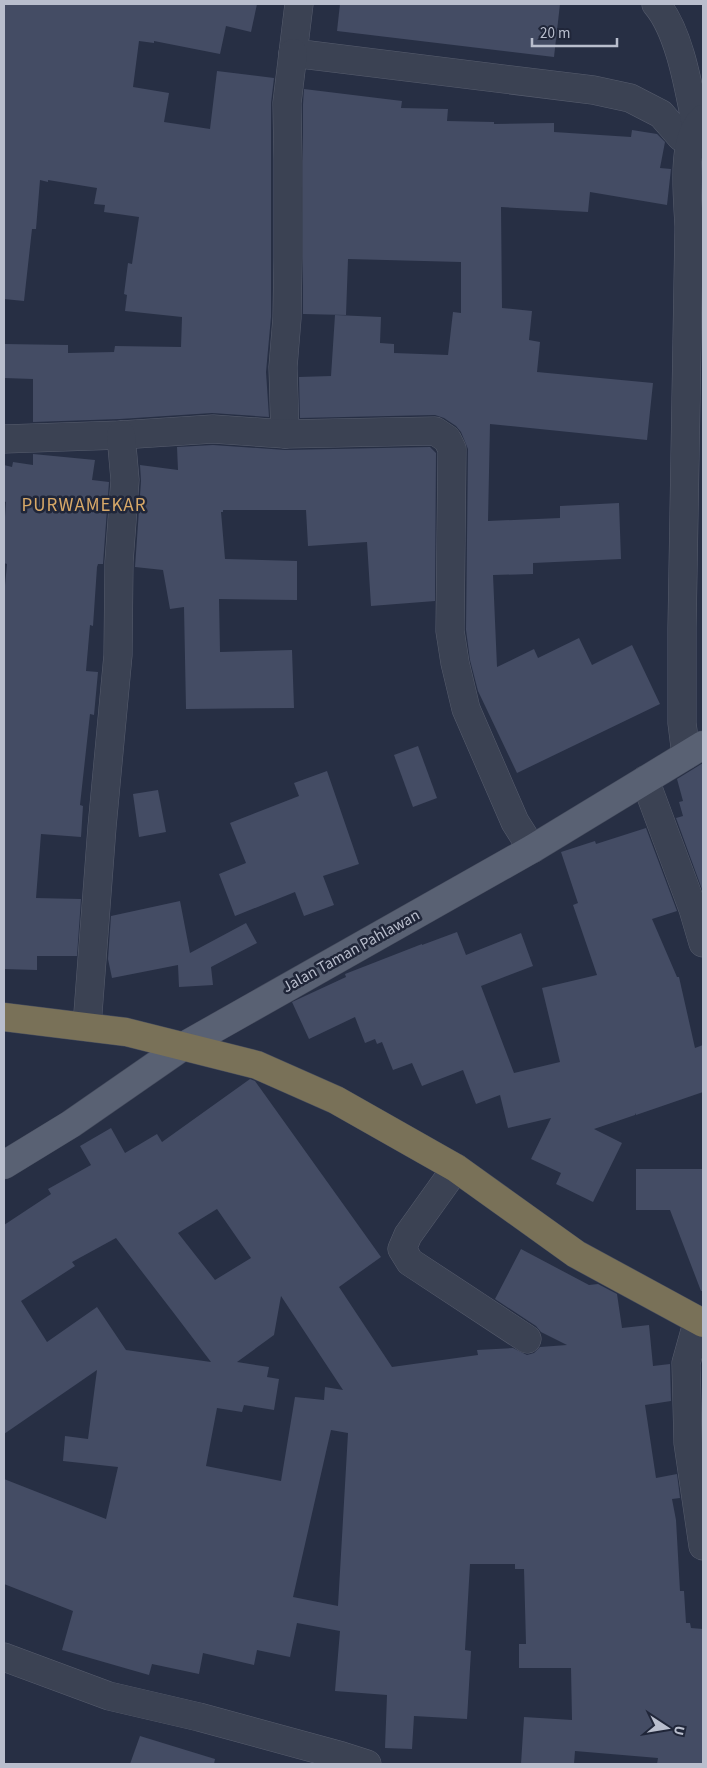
<svg xmlns="http://www.w3.org/2000/svg" width="707" height="1768" font-family="'Source Sans 3',sans-serif">
<style>
.building{fill:#444c64;fill-rule:evenodd}
.lines{fill:none;stroke-linecap:round;stroke-linejoin:round}
.minor-casing{stroke:#575d6e;stroke-width:29}
.major-casing{stroke:#454b5d;stroke-width:29}
.highway-casing{stroke:#464c5e;stroke-width:29}
.minor{stroke:#3b4253;stroke-width:28}
.major{stroke:#596173;stroke-width:28}
.highway{stroke:#797158;stroke-width:28}
.labels{text-anchor:middle;dominant-baseline:central;stroke-width:5;stroke-linejoin:round;paint-order:stroke}
.street-label{font-size:16px;fill:#b9becd;stroke:#202639}
.quarter-label{font-size:19px;letter-spacing:1px;fill:#d8a968;stroke:#202639}
</style>
<rect width="100%" height="100%" fill="#272f44"/>
<!-- building -->
<g class="building">
<polygon points="4,4 257,4 251,32 226,26 220,54 154,41 154,43 139,41 133,87 169,93 164,122 210,129 217,71 274,78 271,103 271,317 266,372 269,417 212,413 120,419 33,422 33,379 4,378 4,344 68,345 68,353 114,352 115,346 181,347 182,317 125,311 127,295 124,294 128,263 132,264 139,217 104,212 105,205 94,204 97,188 48,180 48,182 40,180 36,229 32,229 24,301 4,299"/>
<polygon points="340,4 560,4 554,57 337,31"/>
<polygon points="304,89 402,101 401,108 448,109 447,121 494,122 494,124 554,123 554,132 631,137 632,130 657,134 665,142 660,168 671,169 667,205 590,192 588,212 501,207 502,308 532,311 529,340 540,342 537,372 653,383 647,440 490,424 488,521 560,518 560,506 619,503 621,559 533,563 533,574 493,575 497,667 534,649 538,658 579,638 592,665 632,645 660,704 517,773 478,691 470,660 466,630 468,449 461,432 456,426 444,418 435,415 300,418 299,377 331,376 335,315 381,317 380,343 394,344 394,353 448,355 453,312 461,313 461,262 348,259 346,315 303,314 303,104"/>
<polygon points="213,445 285,450 430,447 436,453 435,601 371,606 367,542 308,546 306,510 223,510 223,512 221,512 225,559 297,561 297,600 219,599 220,652 292,650 294,708 186,709 184,607 170,609 163,570 135,567 141,481 140,465 178,470 177,447"/>
<polygon points="33,454 95,460 92,480 109,482 103,564 98,564 97,567 93,626 90,625 86,671 98,672 94,715 90,714 80,805 83,806 81,837 41,834 36,898 81,899 77,956 37,956 37,970 4,969 4,596 7,564 4,563 4,531 6,502 4,501 4,465 12,467 13,462 33,465"/>
<polygon points="418,746 437,798 413,807 394,755"/>
<polygon points="703,763 703,892 676,818 683,816 679,802 683,801 677,779"/>
<polygon points="327,771 359,864 323,876 334,905 304,916 295,892 235,916 219,874 246,863 230,823 299,796 294,783"/>
<polygon points="158,790 166,832 139,837 133,794"/>
<polygon points="646,828 677,911 652,919 677,977 679,977 695,1048 703,1045 703,1092 636,1115 636,1113 635,1115 594,1129 622,1143 593,1202 556,1184 561,1173 531,1159 551,1118 508,1128 500,1095 476,1104 463,1070 422,1086 412,1063 393,1070 382,1042 377,1044 375,1039 365,1043 355,1017 309,1039 292,1002 346,977 345,974 422,944 422,945 457,932 466,955 521,933 533,966 481,986 514,1073 560,1062 542,988 597,975 573,905 578,903 561,852 595,841 596,844"/>
<polygon points="180,901 190,953 246,923 257,943 211,967 213,985 179,987 178,965 112,978 108,959 111,916"/>
<path d="M250,1079l5,2 126,176 -42,30 53,80 86,-12 -1,-5 36,-2 14,7 7,-2 6,-6 27,-2 -26,-13 -5,-6 -41,-27 26,-50 68,36 9,-1 19,10 5,34 27,-3 4,41 17,-2 1,37 -26,4 11,73 21,-4 3,24 -8,1 4,21 4,71h4l2,32h4l1,5 12,1v135h-46l1,-6 -83,-7 -1,13h-53l3,-47 48,3 -1,-52h-52v-24h7l-2,-75h-9v-5h-45l-5,86 6,1 -4,68 -53,-3 -2,33 -27,-1 2,-53 -52,-4 5,-60 -43,-8 -7,34 -33,-7 -3,15 -51,-12 -4,21 -47,-10 -3,11 -87,-25 11,-39 -69,-27v-105l102,40 12,-52 -55,-6 2,-25 23,3 9,-69 -93,64v-209l47,-31 -3,-5 43,-24 -11,-19 31,-18 14,25 32,-19 5,8zM217,1209l34,49 -36,22 -37,-47zM116,1238l57,74 38,50 -85,-12 -29,-43 -50,35 -26,-41 54,-35 -3,-4zM281,1296l62,94 -18,-3 -1,13 -29,-3 -14,84 -75,-15 11,-58 25,4 2,-7 30,5 5,-31 -12,-2 2,-10 -32,-5 37,-27zM331,1430l17,3 -10,173 -45,-9z"/>
<polygon points="636,1169 703,1169 703,1291 701,1291 670,1210 636,1210"/>
<polygon points="140,1736 215,1759 214,1764 130,1764"/>
</g>
<g class="lines">
<defs>
<g id="minor">
<polyline points="299,4 293,53 593,90 630,98 661,114 681,137 691,143"/>
<path d="M656,4c24,28 33,86 40,121"/>
<polyline points="285,434 283,367 287,318 288,258 288,161 287,103 293,53"/>
<polyline points="4,439 121,435 213,429 285,434 435,431 447,439 452,449 450,631 455,663 466,709 515,822 532,849"/>
<path d="M686,755l-4,-32v-95l7,-401c-1,-28 -9,-88 14,-108"/>
<polyline points="645,780 693,909 703,943"/>
<polyline points="87,1026 102,827 118,655 119,562 125,480 121,435"/>
<polyline points="456,1168 408,1235 402,1249 410,1262 527,1339"/>
<polyline points="698,1320 686,1363 688,1443 703,1546"/>
<polyline points="4,1657 109,1696 199,1717 342,1756 367,1764"/>
</g>
<polyline id="major" points="4,1165 71,1124 182,1047 532,849 703,745"/>
<polyline id="highway" points="4,1017 126,1032 257,1065 336,1100 456,1168 576,1254 703,1323"/>
</defs>
<!-- minor casing -->
<use href="#minor" class="minor-casing"/>
<!-- major casing -->
<use href="#major" class="major-casing"/>
<!-- highway casing -->
<use href="#highway" class="highway-casing"/>
<!-- minor -->
<use href="#minor" class="minor"/>
<!-- major -->
<use href="#major" class="major"/>
<!-- highway -->
<use href="#highway" class="highway"/>
</g>
<g class="labels">
<!-- street labels -->
<g class="street-label">
<text transform="translate(351 951) rotate(-29)">Jalan Taman Pahlawan</text>
</g>
<!-- quarter labels -->
<g class="quarter-label">
<text x="84" y="505">PURWAMEKAR</text>
</g>
</g>
<!-- border -->
<rect width="707" height="1768" fill="none" stroke="#b9becd" stroke-width="10"/>
<!-- north arrow -->
<g transform="translate(667 1728) rotate(102)" stroke="#202639" stroke-width="4" paint-order="stroke">
<path d="M0-4L9 19L0 12L-9 19Z" fill="#b9becd"/>
<text y="-8" font-size="14" font-weight="bold" text-anchor="middle" fill="#b9becd">U</text>
</g>
<!-- scale -->
<path d="M532 38v8h85v-8" fill="none" stroke="#b9becd" stroke-width="2.5"/>
<text x="540" y="38" font-size="15" fill="#b9becd" stroke="#202639" stroke-width="4" paint-order="stroke">20 m</text>
</svg>
